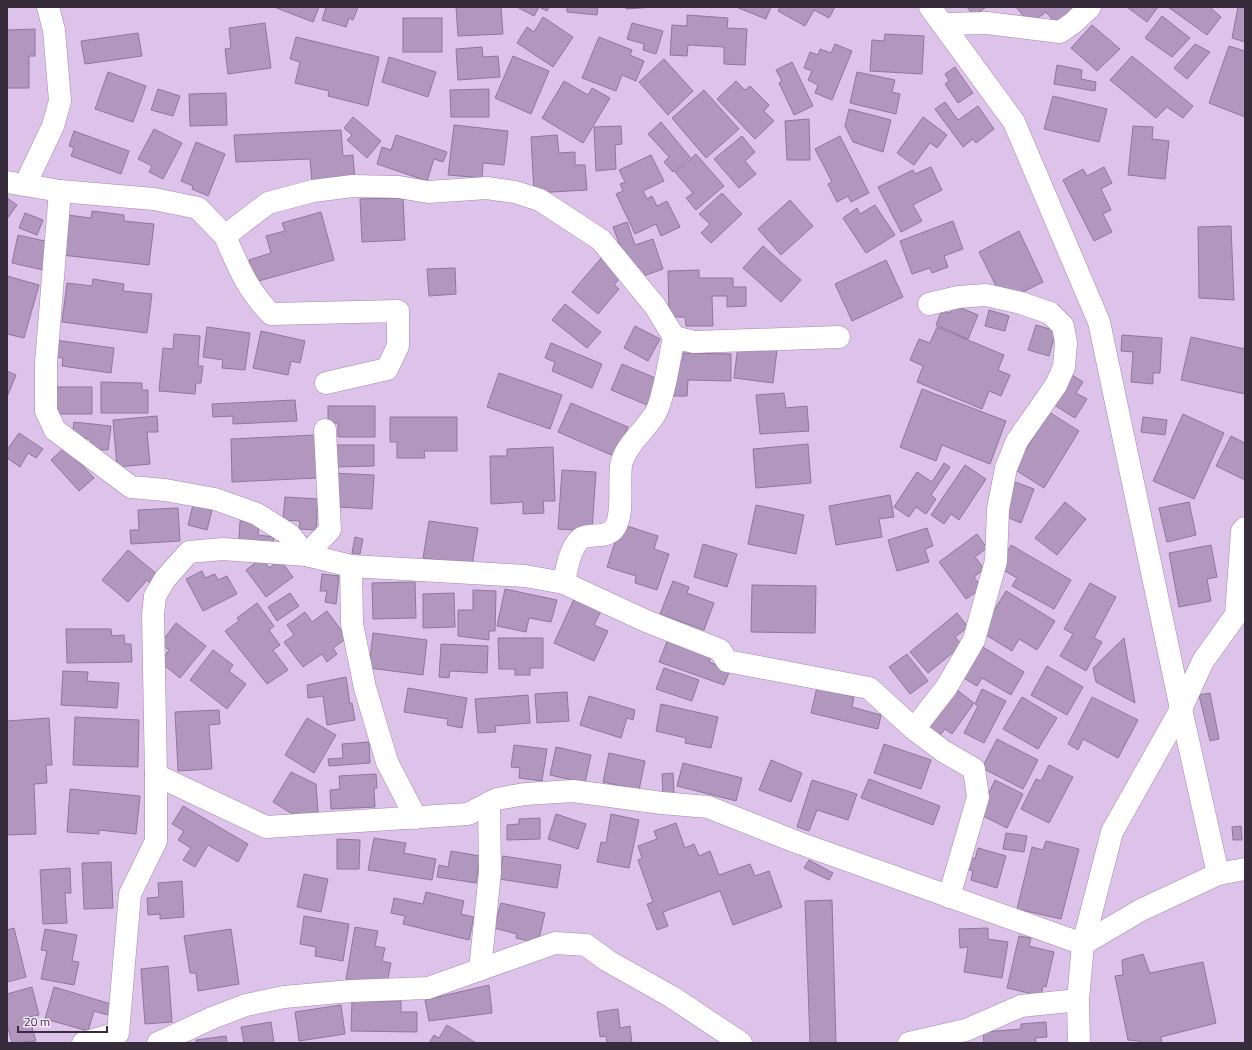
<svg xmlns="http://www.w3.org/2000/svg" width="1252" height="1050" font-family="'Titillium Web',sans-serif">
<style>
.building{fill:#b197bd;stroke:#8f779b}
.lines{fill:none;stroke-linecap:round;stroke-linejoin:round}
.minor-casing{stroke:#a289ae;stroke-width:23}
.minor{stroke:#fff;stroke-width:22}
</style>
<rect width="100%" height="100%" fill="#ddc2ea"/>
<!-- building -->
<g class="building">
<polygon points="274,7 319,7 313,22"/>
<polygon points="326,7 358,7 353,20 349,18 346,27 322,20"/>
<polygon points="456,7 501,7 503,34 458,36"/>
<polygon points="517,7 549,7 547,11 539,7 534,16"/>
<polygon points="567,7 598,7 597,15 567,12"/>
<polygon points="626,7 655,7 626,9"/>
<polygon points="736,7 771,7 766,19"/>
<polygon points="780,7 835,7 829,18 814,10 805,26 778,11"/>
<polygon points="967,7 986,7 974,16"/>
<polygon points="1016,7 1077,7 1057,25 1046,12 1030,24"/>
<polygon points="1127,7 1158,7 1147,22"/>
<polygon points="1168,7 1210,7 1221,17 1207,35"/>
<polygon points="1238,7 1245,7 1245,42 1232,38"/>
<polygon points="687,15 728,18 727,28 747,29 745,65 724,64 724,47 688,45 687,56 670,55 672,25 687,26"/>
<polygon points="1162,16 1190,38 1172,57 1145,38"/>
<polygon points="543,17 573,37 553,67 517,43 527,27 534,32"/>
<rect x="403" y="18" width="39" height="34"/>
<polygon points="265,23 271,68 228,74 225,49 231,48 229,28"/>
<polygon points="632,23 663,31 656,54 643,50 644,44 627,39"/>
<polygon points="1092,25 1120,49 1097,71 1071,48"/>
<polygon points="35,29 35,56 29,56 29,88 7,88 7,30"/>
<polygon points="138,33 142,56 85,64 81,41"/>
<polygon points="885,34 924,36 922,74 870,71 872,40 884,41"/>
<polygon points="296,37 379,57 368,106 328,96 329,91 295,83 300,62 290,59"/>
<polygon points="599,37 632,50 630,55 644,61 636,81 622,75 616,91 582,78"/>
<polygon points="835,44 852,51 832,100 815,93 818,85 808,80 812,71 804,68 810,52 818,55 820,49 831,53"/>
<polygon points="1195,44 1210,52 1187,79 1174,68"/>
<polygon points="1229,46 1245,51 1245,117 1209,103"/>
<polygon points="482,47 483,57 498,56 500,77 458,80 456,49"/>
<polygon points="513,56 549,71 531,114 495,98"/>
<polygon points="1132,56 1193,106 1183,118 1167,107 1156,118 1110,80"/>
<polygon points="389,57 436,72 428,97 382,82"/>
<polygon points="664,59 693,91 668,115 639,82"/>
<polygon points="792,62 813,106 794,115 779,83 782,81 776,70"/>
<polygon points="1057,65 1082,70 1081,79 1096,82 1095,91 1054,84"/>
<polygon points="955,67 973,93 958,103 945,84 949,81 945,74"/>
<polygon points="108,72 146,86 133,122 95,109"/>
<polygon points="857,72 895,80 892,92 900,94 896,114 850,103"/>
<polygon points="564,81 588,95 592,88 610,98 583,143 542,118"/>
<polygon points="736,81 745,90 750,86 769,105 764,111 774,121 755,139 717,99"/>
<polygon points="158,89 180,96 173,116 151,110"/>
<polygon points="489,89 489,117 451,117 450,90"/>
<polygon points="704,90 739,129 706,158 672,118"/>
<polygon points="226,93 227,125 190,126 189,94"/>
<polygon points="1053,96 1107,109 1099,142 1044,129"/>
<polygon points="945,102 958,120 978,106 994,129 976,143 973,139 963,147 935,109"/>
<polygon points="849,109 891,120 883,152 853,142 845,126"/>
<polygon points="353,117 381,141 367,158 347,140 352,135 344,128"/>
<polygon points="923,117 947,135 937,148 930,143 914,165 897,153"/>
<polygon points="809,119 810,160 787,160 785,121"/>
<polygon points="661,122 690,157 673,172 664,162 669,157 648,134"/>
<polygon points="454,125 508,131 504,165 483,163 482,178 448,175"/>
<polygon points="621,126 622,144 615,145 616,169 596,171 594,127"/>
<polygon points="1133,126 1153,127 1152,139 1169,141 1165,179 1128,175"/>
<polygon points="154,129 182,143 163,179 149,172 152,166 138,159"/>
<polygon points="341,130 343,156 353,155 355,181 312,183 310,159 236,162 234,135"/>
<polygon points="74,131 129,151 121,174 71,156 74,148 69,146"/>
<polygon points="396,135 447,152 443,162 434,159 427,181 377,164 382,147 391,150"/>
<polygon points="557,135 559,153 575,152 575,165 585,165 587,190 534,193 531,137"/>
<polygon points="742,136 755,152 745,161 756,174 739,188 714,159"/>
<polygon points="840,136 869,193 851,202 848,196 837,202 828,184 832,182 815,149"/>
<polygon points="196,142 225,154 208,196 192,189 193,186 181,181"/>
<polygon points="696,154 724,186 696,210 686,198 693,193 675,172"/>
<polygon points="651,155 664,181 643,191 647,199 652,196 657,206 667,201 680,227 661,236 656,224 635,234 616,194 623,191 620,184 625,182 619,170"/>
<polygon points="931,167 942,190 913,205 922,221 901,232 878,187 913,170 915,174"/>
<polygon points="1104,167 1112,183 1101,189 1111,210 1103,214 1112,232 1094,241 1063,180 1083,169 1087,176"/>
<polygon points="722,193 742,214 711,243 701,233 710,224 699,214"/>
<polygon points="7,198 17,205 7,219"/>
<polygon points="403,198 405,240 362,242 360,199"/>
<polygon points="790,200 813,226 781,255 758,229"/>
<polygon points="875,205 895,235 866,253 843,218 857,208 860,214"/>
<polygon points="92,211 124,215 124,221 154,224 149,265 62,255 67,215 91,218"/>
<polygon points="321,212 334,260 255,282 249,260 271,253 266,236 285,231 282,223"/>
<polygon points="25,213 43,220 37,235 19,228"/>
<polygon points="953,221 963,249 944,256 948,267 932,273 930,268 912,274 900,241"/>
<polygon points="627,222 635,245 653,239 663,269 638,278 632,260 626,262 613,227"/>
<polygon points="1231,226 1234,300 1199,298 1198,227"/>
<polygon points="1019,231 1043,282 1015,296 1000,294 979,252"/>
<polygon points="18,235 49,242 43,270 12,263"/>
<polygon points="763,246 801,280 781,302 743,268"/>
<polygon points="602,257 623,274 614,285 619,289 598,314 572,292"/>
<polygon points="886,260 903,297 852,321 835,284"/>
<polygon points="455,268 456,294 429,296 427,269"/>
<polygon points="699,270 699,278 733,278 733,287 746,287 746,306 727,307 727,296 712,296 713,326 686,326 685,317 669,317 668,271"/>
<polygon points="7,276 39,285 24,338 7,334"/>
<polygon points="93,279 124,284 123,291 152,294 147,333 62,322 67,283 92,286"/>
<polygon points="565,304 601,332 587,348 552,320"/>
<polygon points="954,305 978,315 968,339 936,325 942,310 950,313"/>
<polygon points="989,310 1009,316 1005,331 985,326"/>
<polygon points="1036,325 1056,331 1049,356 1028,350"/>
<polygon points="635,326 660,339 648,361 624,348"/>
<polygon points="207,327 250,333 245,370 222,368 223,360 203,357"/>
<polygon points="937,327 1004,355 998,370 1010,375 1001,396 989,391 982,409 917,382 923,366 910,360 919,339 930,343"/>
<polygon points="261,331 305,341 300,363 291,361 288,375 253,368"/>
<polygon points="174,334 200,336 198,366 203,366 201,383 196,383 195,394 159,391 163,348 173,349"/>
<polygon points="1122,335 1162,338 1160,373 1153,373 1153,384 1131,382 1133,352 1121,351"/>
<polygon points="1191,337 1245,349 1245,394 1181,380"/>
<polygon points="55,340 114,348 111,373 62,366 63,358 52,357"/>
<polygon points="551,343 602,364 592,388 552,371 555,362 545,358"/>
<polygon points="738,345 777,350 773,383 734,378"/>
<polygon points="683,353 731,354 731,381 688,380 687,396 672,396 677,360 683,360"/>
<polygon points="622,364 658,379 647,405 611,390"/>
<polygon points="7,371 16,375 7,397"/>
<polygon points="499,373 562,395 550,429 487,407"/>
<polygon points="1069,373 1083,382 1076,393 1087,399 1075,418 1051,403"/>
<polygon points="101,382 142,383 142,390 148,390 148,413 101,413"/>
<polygon points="52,387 92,387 92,414 53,414"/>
<polygon points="922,389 1006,421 990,464 942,445 936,461 900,447"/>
<polygon points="784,393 786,408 807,406 809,431 760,434 756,395"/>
<polygon points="295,400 297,421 233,424 233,416 213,417 212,404"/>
<polygon points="571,403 628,427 616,457 558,432"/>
<polygon points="328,406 375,406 375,437 338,437 338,423 328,423"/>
<polygon points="1049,412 1079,431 1044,488 1014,469"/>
<polygon points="1183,414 1224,433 1194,499 1153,481"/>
<polygon points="157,416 158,432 147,432 150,464 117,467 113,420"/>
<polygon points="390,417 457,417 457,451 424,451 425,458 397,458 397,442 390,442"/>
<polygon points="1143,417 1167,420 1165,435 1141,432"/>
<polygon points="74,422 111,426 108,450 90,449 91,439 72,437"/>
<polygon points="19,433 43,449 36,458 28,453 20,467 7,458 7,450"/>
<polygon points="315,435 317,478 232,482 231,439"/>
<polygon points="1231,436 1245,443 1245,480 1216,466"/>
<polygon points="808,444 811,483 756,488 753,449"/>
<polygon points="335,445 374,445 374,466 335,467"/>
<polygon points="65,447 94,478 79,491 51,460"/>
<polygon points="553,447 555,501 543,501 544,513 523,514 523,502 491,504 490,456 507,456 507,449"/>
<polygon points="944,463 950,467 931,495 936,499 926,514 916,507 909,517 894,507 917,472 932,482"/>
<polygon points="965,465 986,479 959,520 951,514 944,524 931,515"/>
<polygon points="562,470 596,472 592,531 558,529"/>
<polygon points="331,473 374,475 372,509 338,507 339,487 331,487"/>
<polygon points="1015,482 1034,489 1021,523 1002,515"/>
<polygon points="890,495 894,517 879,519 882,537 836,545 829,506"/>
<polygon points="285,497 318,499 316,530 299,529 300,521 283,520"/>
<polygon points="1065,502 1086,519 1057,555 1035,538"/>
<polygon points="1189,502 1196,535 1167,542 1159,508"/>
<polygon points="193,505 212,510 207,530 188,525"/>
<polygon points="756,505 804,515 796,554 748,544"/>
<polygon points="178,508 180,541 131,544 130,530 139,530 138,510"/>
<polygon points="240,521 259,522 258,535 274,537 273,543 239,539"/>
<polygon points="429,521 478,528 472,565 423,558"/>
<polygon points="621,524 658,536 654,549 669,554 657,590 635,583 636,576 607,567"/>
<polygon points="927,528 933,546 925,549 929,562 897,571 888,540"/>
<polygon points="977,534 987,548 975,557 984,569 974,577 982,588 966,599 939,562"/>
<polygon points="355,537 363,539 360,554 352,553"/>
<polygon points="703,544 737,554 727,587 694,577"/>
<polygon points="1011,545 1071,580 1054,609 1012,586 1017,578 998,567"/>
<polygon points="1211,545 1217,577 1207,579 1211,601 1179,607 1169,553"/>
<polygon points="128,550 158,575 150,583 147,580 128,602 102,580"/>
<polygon points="262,558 269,568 280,560 293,577 266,597 246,570"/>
<polygon points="202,571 205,578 215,574 218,580 227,576 237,594 203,611 186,579"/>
<polygon points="322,574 339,576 336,604 325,602 327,591 320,591"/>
<polygon points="673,581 689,587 687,593 714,603 704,630 660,614"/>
<polygon points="415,582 416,618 373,619 372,583"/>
<polygon points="1090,583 1116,597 1094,638 1102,642 1086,671 1060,656 1073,634 1064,629"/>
<polygon points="752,585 816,586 815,633 751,632"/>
<polygon points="505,589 557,600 551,622 529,618 526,632 497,626"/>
<polygon points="473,590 496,591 495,631 489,631 489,640 458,636 458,610 473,610"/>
<polygon points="1006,591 1055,621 1037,650 1019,639 1012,651 981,632"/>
<polygon points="290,593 299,606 277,621 268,607"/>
<polygon points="454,593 455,627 423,628 423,594"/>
<polygon points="574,599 601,611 594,625 608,631 594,661 554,643"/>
<polygon points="257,603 274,626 269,630 280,645 273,650 288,670 267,684 225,631 239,621 237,618"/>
<polygon points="327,611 347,638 333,648 337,654 327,662 322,654 303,667 284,642 294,635 287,625 305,612 312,622"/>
<polygon points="957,613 968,627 955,637 962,645 928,673 910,652"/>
<polygon points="176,623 206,646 180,678 160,662 169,650 160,644"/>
<polygon points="66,629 111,629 112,636 124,635 125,644 131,644 132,662 67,663"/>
<polygon points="373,633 427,640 423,675 369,668"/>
<polygon points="498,638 543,638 543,668 530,668 530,675 515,675 515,669 499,669"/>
<polygon points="1124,638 1135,703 1096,682 1093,668"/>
<polygon points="668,639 712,654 709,662 730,670 724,685 659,662"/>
<polygon points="441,644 488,646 487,673 450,671 449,678 439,677"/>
<polygon points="981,646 1024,672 1011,695 982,678 977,686 962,677"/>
<polygon points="213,650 233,665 229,671 246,684 227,709 190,680"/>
<polygon points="907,654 928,681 910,694 889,667"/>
<polygon points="1047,666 1083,687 1067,715 1031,695"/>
<polygon points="664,668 699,680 692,701 656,689"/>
<polygon points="63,671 88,672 87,681 119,683 117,708 61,705"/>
<polygon points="346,677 350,704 352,703 355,720 327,725 323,696 308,698 307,685"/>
<polygon points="817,687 854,697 852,707 881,715 878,729 811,713"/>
<polygon points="953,687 974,703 952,734 945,729 939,737 924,727"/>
<polygon points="408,688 467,698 462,728 447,725 448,719 404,712"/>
<polygon points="982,689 1006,701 984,743 964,733 978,706 975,704"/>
<polygon points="567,692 569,721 537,723 535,694"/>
<polygon points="1210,693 1219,739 1210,741 1199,695"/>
<polygon points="528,695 530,723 495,726 496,732 478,733 475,699"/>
<polygon points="589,696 635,710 633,720 627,718 621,738 580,725"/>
<polygon points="1022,697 1057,718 1038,749 1003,729"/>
<polygon points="1092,697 1138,720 1118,758 1083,739 1078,750 1068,744"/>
<polygon points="661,704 718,717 711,748 685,743 686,738 656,731"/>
<polygon points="219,710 220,724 209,725 212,769 178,771 175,712"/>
<polygon points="75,717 139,720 138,767 73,765"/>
<polygon points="49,718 52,765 46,765 47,783 34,784 36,834 7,835 7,721"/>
<polygon points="307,718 336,735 314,773 285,755"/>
<polygon points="997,739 1038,760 1023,789 982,768"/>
<polygon points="369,742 370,763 329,766 328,759 343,758 342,744"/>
<polygon points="884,744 931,760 921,789 874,773"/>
<polygon points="514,745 547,749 542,781 519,778 520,768 511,767"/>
<polygon points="556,747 591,755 585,783 550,775"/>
<polygon points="609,753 645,761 639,790 603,782"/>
<polygon points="771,760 802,773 791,802 759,790"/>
<polygon points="683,763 742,778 736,801 677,786"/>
<polygon points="1049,765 1073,777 1049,823 1021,809 1036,779 1041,781"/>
<polygon points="291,772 316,784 318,812 297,817 273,802"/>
<polygon points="673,773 674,794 663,795 662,774"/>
<polygon points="376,774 377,788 374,788 375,807 331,809 330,790 340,789 339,776"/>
<polygon points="869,779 940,806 933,825 861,798"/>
<polygon points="812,780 857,794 848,820 817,810 809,831 797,827"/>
<polygon points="995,780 1023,794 1007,828 979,814"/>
<polygon points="70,789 140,796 136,834 99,830 99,834 67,832"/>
<polygon points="183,806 248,844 238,862 208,845 195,867 183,860 191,848 178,840 184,831 172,824"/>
<polygon points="556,814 586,824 578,849 548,839"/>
<polygon points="611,814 639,820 629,868 597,862 601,842 606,843"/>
<polygon points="540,818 540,839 507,840 507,825 519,824 519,819"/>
<polygon points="676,823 685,848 694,844 699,856 710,851 719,875 750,864 755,876 769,871 782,907 733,925 720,891 663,912 668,926 657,930 647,904 653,902 638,860 642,858 638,846 657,839 654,831"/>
<polygon points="1241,826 1242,840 1233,840 1232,827"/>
<polygon points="1006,833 1027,836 1024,852 1003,849"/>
<polygon points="374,838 406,843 404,853 436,859 432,880 368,870"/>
<polygon points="337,839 360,840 359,869 337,869"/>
<polygon points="1046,841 1079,849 1061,919 1017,909 1032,847 1043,850"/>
<polygon points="978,848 1006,856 997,888 971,880 973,871 967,869 970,857 975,859"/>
<polygon points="451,851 480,856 476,883 437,877 439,865 448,867"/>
<polygon points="503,856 561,865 557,888 499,879"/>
<polygon points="809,860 833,873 829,880 804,868"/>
<polygon points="111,862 113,908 84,909 82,863"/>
<polygon points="70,868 71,893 65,893 67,923 43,924 40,870"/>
<polygon points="304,874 328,879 321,912 297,907"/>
<polygon points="182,881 184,917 160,919 160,914 148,915 147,898 159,897 158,883"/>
<polygon points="426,892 464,901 461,914 474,917 469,940 403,924 405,916 391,913 394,898 423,904"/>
<polygon points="832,900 836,1043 810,1043 805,901"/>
<polygon points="501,903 545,913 538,943 516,938 517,934 494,928"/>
<polygon points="304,916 349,924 343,961 315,956 316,947 300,944"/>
<polygon points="355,927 378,931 375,946 385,948 382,961 391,963 387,983 362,979 361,982 346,979"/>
<polygon points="14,928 26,977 7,982 7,930"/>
<polygon points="988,928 988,939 1008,942 1002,978 964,972 968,947 960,948 959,929"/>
<polygon points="45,929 77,935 72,961 79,962 74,985 41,979 47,951 41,950"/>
<polygon points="231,929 239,984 198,991 196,973 190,973 184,936"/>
<polygon points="1019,936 1031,938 1029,946 1054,952 1046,987 1043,986 1041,996 1007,988"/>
<polygon points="1143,954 1150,973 1203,962 1216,1023 1161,1037 1162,1043 1140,1043 1140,1041 1128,1040 1115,976 1123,975 1122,960"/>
<polygon points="168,966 172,1022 145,1024 141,969"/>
<polygon points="489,985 492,1013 429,1021 425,1000"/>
<polygon points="32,987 39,1015 29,1017 36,1041 12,1043 7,1024 7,994"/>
<polygon points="54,987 111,1004 108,1015 94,1011 88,1031 45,1019"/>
<polygon points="352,1001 401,1001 401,1012 417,1012 417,1032 351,1031"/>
<polygon points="341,1005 345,1034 299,1041 295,1012"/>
<polygon points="618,1009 620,1028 630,1026 632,1043 607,1043 606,1036 600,1037 597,1012"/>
<polygon points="271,1022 274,1043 244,1043 241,1027"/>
<polygon points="1046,1022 1047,1037 1035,1038 1036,1043 984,1043 983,1032 1021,1029 1021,1024"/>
<polygon points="447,1025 476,1043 429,1043 434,1035 439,1038"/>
<polygon points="226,1036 227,1043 197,1043 196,1040"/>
</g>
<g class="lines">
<defs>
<g id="minor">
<polyline points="930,7 1014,122 1099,322 1181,709 1218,874"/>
<polyline points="943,24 987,23 1060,32 1073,23 1090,7"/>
<path d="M7,182l53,9 94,8 44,9 27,28 43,-33 45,-12 40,-5 46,1 29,5 59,-4 28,4 25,8 61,40 54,66 19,31c-4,18 -10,62 -19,77 -10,16 -27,29 -33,47 -5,16 4,55 -9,69 -9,8 -19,4 -29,7 -13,4 -18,34 -20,46"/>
<polyline points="25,185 53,126 60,101 54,30 48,7"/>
<polyline points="60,191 46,363 46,411 55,430 131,487 165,490 215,499 257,514 290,535 306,555 351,566 525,576 564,583 646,621 720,650 727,661 869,688 914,729 943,751 974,769 978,797 949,897"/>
<path d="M225,236c14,32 21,52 46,78l127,-3v35l-11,23 -61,14"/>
<polyline points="674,337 694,342 839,337"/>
<polyline points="325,430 330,530 306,555 223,549 189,552 165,579 155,596 153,615 156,775 266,827 468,814 497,799 525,794 573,791 662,803 708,807 799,843 1083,944 1112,832 1181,709 1203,661 1236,615 1242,531 1245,528"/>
<polyline points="351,566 352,624 365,688 387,762 416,818"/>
<polyline points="914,729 946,688 974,640 996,561 998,509 1006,468 1017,441 1056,385 1064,367 1066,343 1063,326 1050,313 1021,303 986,295 958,297 929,304"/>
<polyline points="480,970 490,872 489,803"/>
<polyline points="83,1043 118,1033 130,894 156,841 156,775"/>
<polyline points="158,1043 212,1018 246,1005 284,997 351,991 428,988 555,943 586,945 608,961 672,997 741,1043"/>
<polyline points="909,1043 966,1030 1021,1006 1078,1000"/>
<polyline points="1079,1043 1078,1000 1083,944 1141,910 1218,874 1245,869"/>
</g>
</defs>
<!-- minor casing -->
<use href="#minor" class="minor-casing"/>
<!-- minor -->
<use href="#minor" class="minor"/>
</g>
<!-- border -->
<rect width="1252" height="1050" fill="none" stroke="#372c3c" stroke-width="16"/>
<!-- scale -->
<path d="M18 1026v6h89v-6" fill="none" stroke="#372c3c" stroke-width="2"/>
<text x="24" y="1026" font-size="12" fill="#372c3c" stroke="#f6e9fd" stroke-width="3" paint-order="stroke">20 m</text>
</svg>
